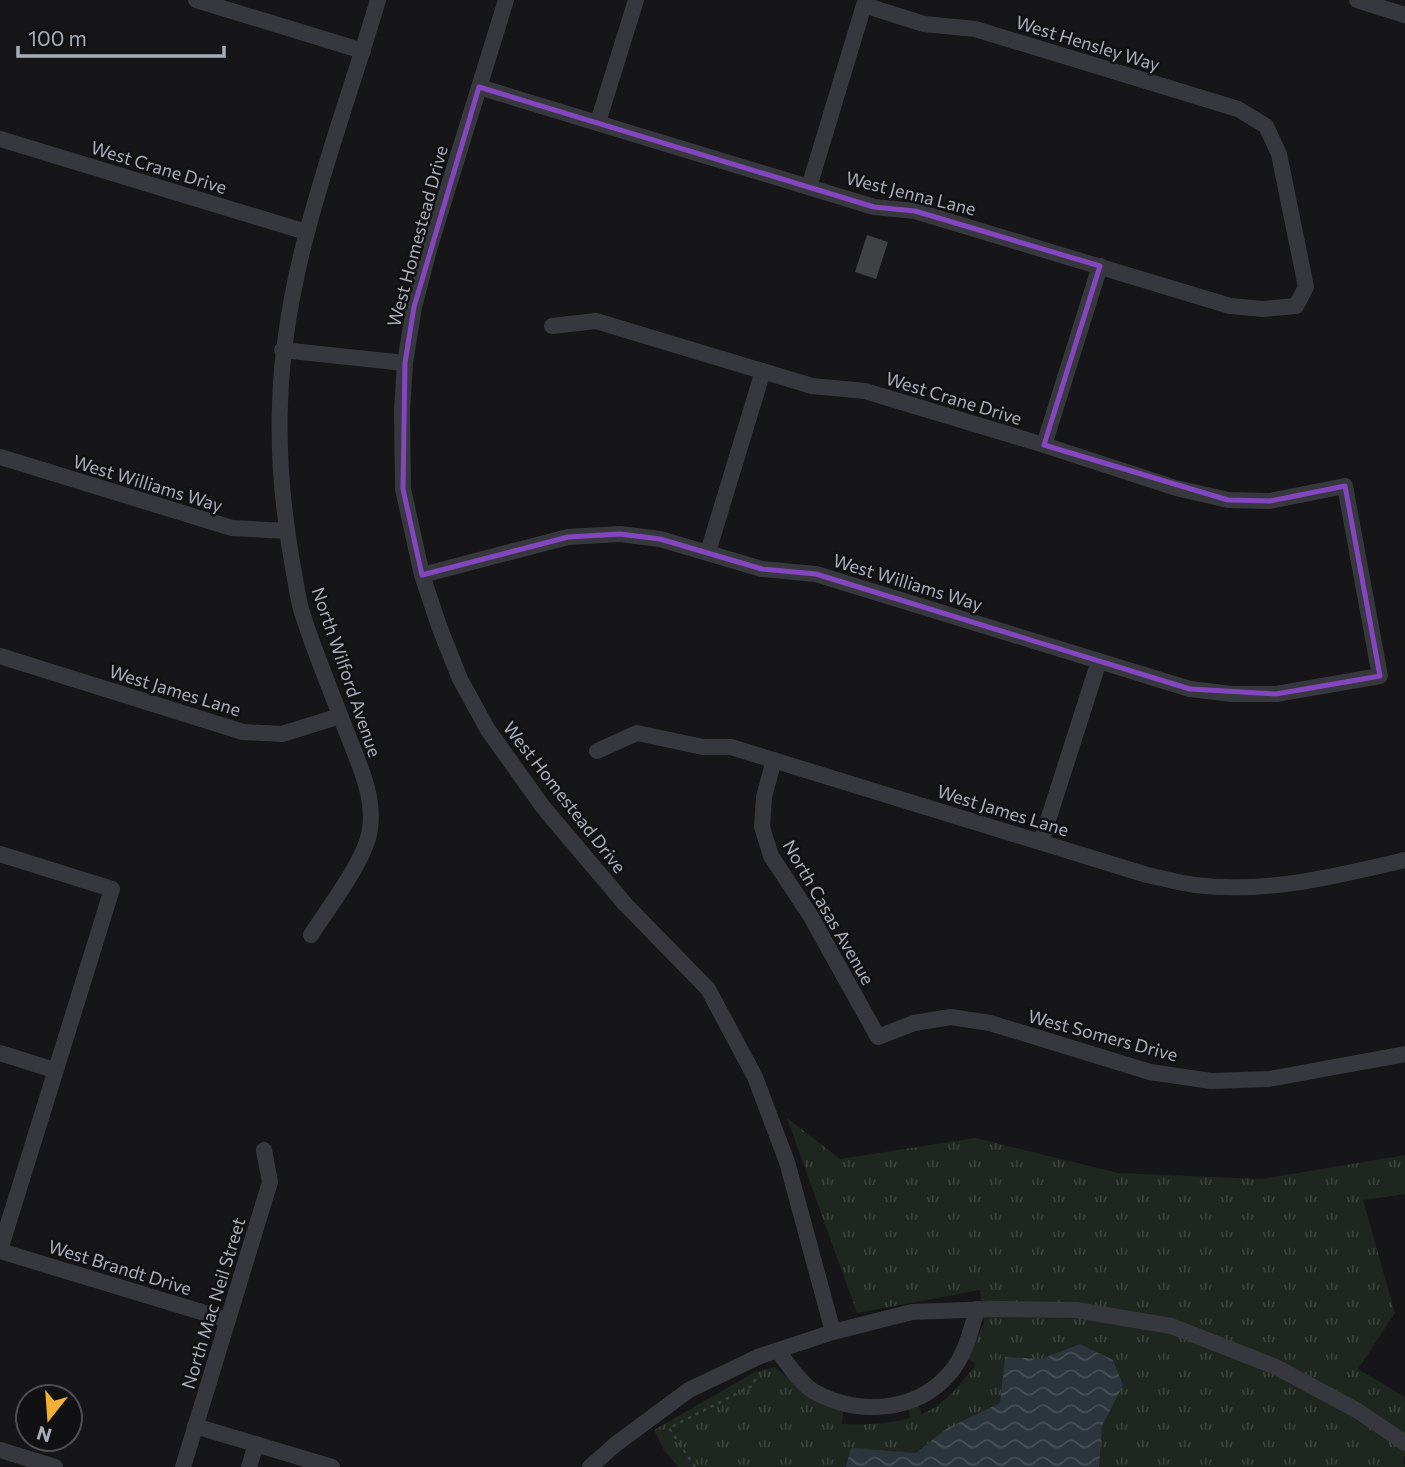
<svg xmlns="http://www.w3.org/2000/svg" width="1405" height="1467" font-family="Commissioner,sans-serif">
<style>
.park{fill:url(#park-tufts)}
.water{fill:url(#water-waves)}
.building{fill:#404145}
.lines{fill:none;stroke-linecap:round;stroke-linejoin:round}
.path{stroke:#3d3f44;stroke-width:2.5;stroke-dasharray:3.5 5;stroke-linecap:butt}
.minor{stroke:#37383d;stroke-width:16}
.marked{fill:none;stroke:#8446be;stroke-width:5;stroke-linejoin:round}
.labels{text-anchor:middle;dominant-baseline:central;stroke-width:5;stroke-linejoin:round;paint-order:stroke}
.street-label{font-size:18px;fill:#a8adb8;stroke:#111113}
</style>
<defs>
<pattern id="park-tufts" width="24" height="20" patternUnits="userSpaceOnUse" patternTransform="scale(1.75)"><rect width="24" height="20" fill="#1e261f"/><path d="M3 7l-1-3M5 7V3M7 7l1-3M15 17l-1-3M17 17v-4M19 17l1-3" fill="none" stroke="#3c433d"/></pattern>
<pattern id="water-waves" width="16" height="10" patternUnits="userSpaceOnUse" patternTransform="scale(1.75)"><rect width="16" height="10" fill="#2c353c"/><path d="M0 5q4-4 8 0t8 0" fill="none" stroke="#485056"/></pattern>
</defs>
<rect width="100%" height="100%" fill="#161618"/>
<!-- park -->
<path class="park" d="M787,1118l53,41 135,-21 143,35 143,6 144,-24v39l-42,6 32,113 -37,56 47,28v58l-2,5 2,7h-727l-14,-17 -10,-20 101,-58 20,-5 31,27 37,16 -1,14c24,1 45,0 68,-6l-2,-11 10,-3 4,10c23,-10 37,-28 52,-47l1,-4 -8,-4 17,-36 -4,-33 -123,23z"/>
<!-- water -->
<polygon class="water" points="1080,1344 1113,1360 1123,1385 1102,1426 1099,1467 846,1467 851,1448 916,1453 946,1429 1000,1403 1005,1357 1041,1359"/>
<!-- building -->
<polygon class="building" points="867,235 888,242 876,279 855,272"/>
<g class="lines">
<!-- path -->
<polyline class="path" points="695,1467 669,1428 752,1386 758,1374"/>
<!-- minor -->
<g class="minor">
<polyline points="196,0 363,51"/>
<polyline points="506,0 430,246 414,307 405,363 402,411 403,489 422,575 439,626 460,679 488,730 543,807 625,904 708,989 755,1077 787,1162 833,1332"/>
<polyline points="1357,0 1405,15"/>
<polyline points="479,87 874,207 915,211 1230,306 1263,309 1296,306 1306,287 1279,154 1266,126 1238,109 975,29 924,24 864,5 809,187"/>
<polyline points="598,122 636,0"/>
<polyline points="0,139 306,232"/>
<polyline points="282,350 405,363"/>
<polyline points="1044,445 1100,266"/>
<polyline points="0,457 232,528 287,531"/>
<polyline points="708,552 763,371"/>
<polyline points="422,575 568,537 620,534 660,539 762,569 816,574 1190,689 1232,694 1276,694 1380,676 1345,486 1270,501 1228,500 1176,488 1044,445 865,391 812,386 596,321 552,326"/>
<polyline points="0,656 243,732 282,734 340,716"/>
<path d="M597,751l40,-18 66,14h28l416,128c16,3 32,8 48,10 71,9 141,-9 210,-25"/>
<polyline points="774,760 764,797 762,827 771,856 810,915 878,1037 914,1023 951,1017 990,1023 1150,1072 1211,1081 1269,1079 1405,1054"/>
<polyline points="1041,842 1099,661"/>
<polyline points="0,854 112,889 0,1250"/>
<path d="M311,935c17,-27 55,-75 59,-106 5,-35 -13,-69 -25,-101 -15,-40 -32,-79 -44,-119 -4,-15 -6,-32 -9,-47 -9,-52 -14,-105 -12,-158 4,-140 59,-271 98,-404"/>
<polyline points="0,1053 54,1070"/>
<polyline points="0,1251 228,1320"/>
<path d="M778,1351c10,13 21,31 35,40 44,25 103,22 137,-18 15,-17 21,-43 27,-64"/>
<polyline points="195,1426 332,1467"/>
<polyline points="0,1450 55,1467"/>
<polyline points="183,1467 270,1182 264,1150"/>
<polyline points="249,1467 256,1444"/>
<polyline points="590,1467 616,1444 689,1390 760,1356 833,1332 912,1312 993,1309 1076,1310 1171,1326 1276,1367 1358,1411 1405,1443"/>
</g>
</g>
<!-- marked area -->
<path class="marked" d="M479,87l395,120 41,4 185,55 -56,179 184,55 42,1 75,-15 35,190 -104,18 -86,-5 -374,-115 -54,-5 -102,-30 -40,-5 -52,3 -146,38 -19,-86 2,-126 9,-56z"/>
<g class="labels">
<!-- street labels -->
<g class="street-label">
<text transform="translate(1088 43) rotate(17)">West Hensley Way</text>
<text transform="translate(159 167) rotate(17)">West Crane Drive</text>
<text transform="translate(911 193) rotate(14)">West Jenna Lane</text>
<text transform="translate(417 236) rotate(-75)">West Homestead Drive</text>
<text transform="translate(954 398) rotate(17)">West Crane Drive</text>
<text transform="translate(148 483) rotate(17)">West Williams Way</text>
<text transform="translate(908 582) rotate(17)">West Williams Way</text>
<text transform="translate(347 672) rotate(71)">North Wilford Avenue</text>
<text transform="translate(175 690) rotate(17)">West James Lane</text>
<text transform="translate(565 797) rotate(52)">West Homestead Drive</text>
<text transform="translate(1003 810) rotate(17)">West James Lane</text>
<text transform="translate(829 912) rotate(60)">North Casas Avenue</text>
<text transform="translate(1103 1035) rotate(15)">West Somers Drive</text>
<text transform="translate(120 1267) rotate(17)">West Brandt Drive</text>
<text transform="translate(213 1303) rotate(-73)">North Mac Neil Street</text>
</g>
</g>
<!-- north arrow -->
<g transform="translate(49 1418) rotate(197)"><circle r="33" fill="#111113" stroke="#4d4f55" stroke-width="2"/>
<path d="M0-5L12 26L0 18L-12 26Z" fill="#f2b134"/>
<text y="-10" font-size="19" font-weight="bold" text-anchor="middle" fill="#a8adb8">N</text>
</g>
<!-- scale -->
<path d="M18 46v10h206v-10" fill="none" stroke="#a8adb8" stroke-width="3.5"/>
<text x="28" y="46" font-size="21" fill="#a8adb8" stroke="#111113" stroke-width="5" paint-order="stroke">100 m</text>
</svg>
